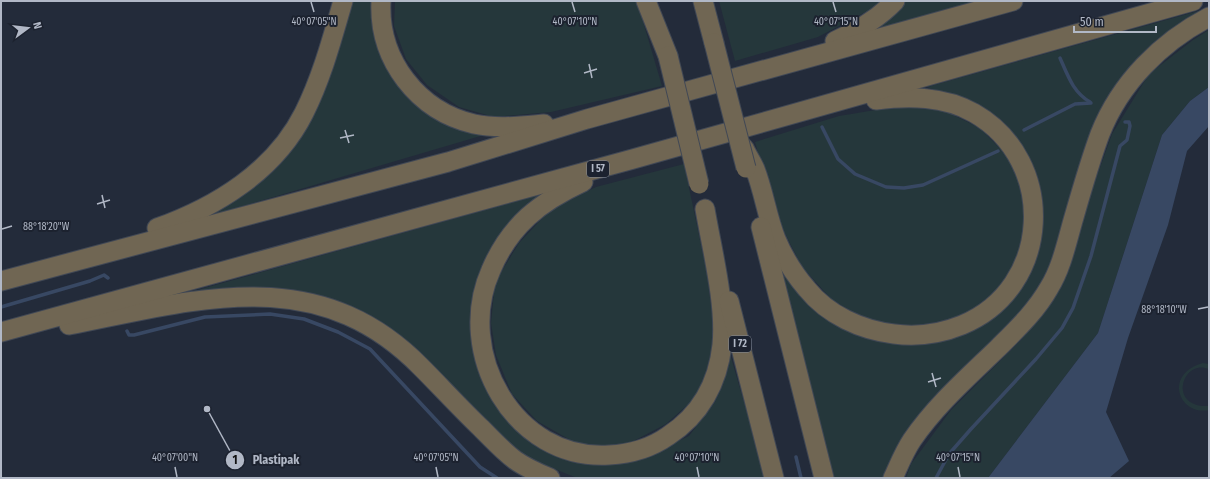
<svg xmlns="http://www.w3.org/2000/svg" width="1210" height="479" font-family="'Fira Sans Condensed',sans-serif">
<style>
.green{fill:#25373b}
.water{fill:#384863}
.lines{fill:none;stroke-linecap:round;stroke-linejoin:round}
.stream{stroke:#384863;stroke-width:3.5}
.motorway-casing{stroke:#414855;stroke-width:21}
.motorway{stroke:#706653;stroke-width:19}
.motorway-bridge-casing{stroke:#414855;stroke-width:21;stroke-linecap:butt}
.motorway-bridge{stroke:#706653;stroke-width:19}
.ticks{fill:none;stroke:#b1b8c6;stroke-width:1.5}
.labels{text-anchor:middle;dominant-baseline:central;stroke-width:4;stroke-linejoin:round;paint-order:stroke}
.shield{fill:#1c222f;stroke:#848b99;stroke-width:1}
.shield-label{font-size:10px;font-weight:bold;fill:#b1b8c6}
.ticks-label{font-size:10px;text-anchor:middle;fill:#b1b8c6;stroke:#1c222f;stroke-width:4;stroke-linejoin:round;paint-order:stroke}
.leader{fill:none;stroke:#b1b8c6;stroke-width:1.5}
.callout-dot{fill:#b1b8c6;stroke:#1c222f;stroke-width:1.5}
.mark-label{font-size:12px;text-anchor:middle;font-weight:bold;fill:#111}
.callout-label{font-size:12px;text-anchor:middle;font-weight:bold;fill:#b1b8c6;stroke:#1c222f;stroke-width:4;stroke-linejoin:round;paint-order:stroke}
</style>
<rect width="100%" height="100%" fill="#232b3a"/>
<!-- green -->
<g class="green">
<polygon points="349,1 376,1 401,88 494,132 206,217 303,128"/>
<polygon points="395,1 637,1 662,86 551,112 494,117 459,107 427,85 406,59 394,26"/>
<polygon points="719,1 881,1 877,6 818,37 735,61"/>
<polygon points="905,1 979,1 873,32 899,10"/>
<polygon points="1209,8 1162,36 1118,85 1060,241 1044,280 1018,318 884,478 834,478 781,273 807,303 838,324 935,342 1017,290 1039,198 986,111 927,87"/>
<polygon points="1209,30 1209,87 1190,101 1162,135 1098,333 988,478 906,478 911,464 951,410 1021,340 1061,285 1089,198 1112,134 1149,74 1193,40"/>
<polygon points="900,106 945,111 980,128 1010,159 1024,192 1026,229 1015,265 991,301 958,318 910,327 867,320 832,300 802,267 775,214 755,142 839,116"/>
<polygon points="684,164 707,273 715,339 700,394 666,424 624,446 579,445 537,421 512,394 496,355 491,323 495,282 519,243 551,209 596,187"/>
<polygon points="546,193 495,243 474,293 475,345 495,400 530,443 584,461 640,459 689,436 715,402 730,354 766,478 577,478 525,457 376,321 183,294"/>
<path d="M1203,363l6,1v5c-27,-11 -42,39 0,37v4c-30,6 -46,-36 -6,-47z"/>
</g>
<!-- water -->
<polygon class="water" points="1209,87 1209,126 1187,151 1168,225 1128,338 1106,412 1129,461 1109,478 988,478 1098,333 1162,135 1190,101"/>
<g class="lines">
<!-- stream -->
<g class="stream">
<path d="M1060,58c8,18 13,34 30,44"/>
<polyline points="822,127 838,159 855,174 886,187 904,188 923,185 998,151"/>
<polyline points="1024,130 1075,104 1091,103"/>
<polyline points="1,307 90,281 104,275 108,278"/>
<polyline points="127,331 129,335 134,335 205,317 270,314 304,319 338,332 370,349 480,467 497,478"/>
<polyline points="796,457 801,478"/>
<polyline points="936,478 949,454 971,429 1036,359 1062,328 1073,308 1091,256 1120,146 1127,140 1130,126 1129,122 1125,122"/>
</g>
<defs>
<g id="motorway">
<path d="M381,1c-3,59 37,110 93,123 23,5 47,2 70,0"/>
<polyline points="646,1 668,56"/>
<polyline points="703,1 714,43"/>
<path d="M835,41c22,-10 43,-22 60,-40"/>
<path d="M744,148c3,7 8,14 11,21 9,23 12,48 21,70 8,19 18,35 31,50 21,26 54,41 87,45 23,3 46,0 68,-9 90,-37 96,-164 12,-212 -30,-17 -65,-17 -98,-13"/>
<path d="M583,182c-43,20 -73,43 -92,88 -37,82 23,191 118,185 20,-1 42,-7 59,-19 32,-21 50,-53 54,-91 4,-41 -10,-95 -17,-136"/>
<polyline points="761,227 824,478"/>
<path d="M157,228c59,-21 118,-57 147,-115 18,-36 28,-74 39,-112"/>
<polyline points="1,281 448,162 587,119 1013,1"/>
<polyline points="729,301 774,478"/>
<path d="M69,325c127,-25 248,-64 352,42 20,20 40,42 61,62 11,11 21,22 33,31 11,8 23,13 35,18"/>
<polyline points="1,332 633,159 1193,1"/>
<path d="M893,478c6,-13 11,-26 19,-38 24,-35 56,-63 86,-92 19,-19 38,-37 51,-60 13,-21 18,-47 25,-71 8,-28 16,-56 26,-83 20,-51 61,-92 109,-117"/>
</g>
</defs>
<!-- motorway casing -->
<use href="#motorway" class="motorway-casing"/>
<!-- motorway -->
<use href="#motorway" class="motorway"/>
<defs>
<g id="motorway-bridge">
<polyline points="714,43 746,168"/>
<polyline points="668,56 699,184"/>
</g>
</defs>
<!-- motorway-bridge casing -->
<use href="#motorway-bridge" class="motorway-bridge-casing"/>
<!-- motorway-bridge -->
<use href="#motorway-bridge" class="motorway-bridge"/>
</g>
<!-- ticks -->
<path class="ticks" d="M311,2l3,10M572,2l3,10M833,2l3,10M589,64l3,14M584,73l13,-4M345,130l4,13M340,138l14,-3M102,195l3,13M97,204l13,-4M2,229l10,-3M1198,309l10,-2M932,373l4,14M928,382l13,-4M175,467l2,10M436,467l2,10M697,467l2,10M958,467l2,10"/>
<g class="labels">
<!-- shield labels -->
<g class="shield">
<rect x="587" y="161" width="22" height="16" rx="3"/>
<rect x="729" y="336" width="22" height="16" rx="3"/>
</g>
<g class="shield-label">
<text x="598" y="169">I 57</text>
<text x="740" y="344">I 72</text>
</g>
</g>
<g class="ticks-label">
<text x="314" y="25">40°07'05"N</text>
<text x="575" y="25">40°07'10"N</text>
<text x="836" y="25">40°07'15"N</text>
<text x="46" y="230">88°18'20"W</text>
<text x="1164" y="313">88°18'10"W</text>
<text x="175" y="461">40°07'00"N</text>
<text x="436" y="461">40°07'05"N</text>
<text x="697" y="461">40°07'10"N</text>
<text x="958" y="461">40°07'15"N</text>
</g>
<!-- callouts -->
<path class="leader" d="M207 409L235 460"/>
<g class="callout-dot">
<circle cx="207" cy="409" r="4"/>
<circle cx="235" cy="460" r="10"/>
</g>
<g class="mark-label">
<text x="235" y="464">1</text>
</g>
<g class="callout-label">
<text x="276" y="464">Plastipak</text>
</g>
<!-- border -->
<rect width="1210" height="479" fill="none" stroke="#b1b8c6" stroke-width="4"/>
<!-- north arrow -->
<g transform="translate(28 28) rotate(75)" stroke="#1c222f" stroke-width="3" paint-order="stroke">
<path d="M0-3L7 15L0 10L-7 15Z" fill="#b1b8c6"/>
<text y="-6" font-size="11" font-weight="bold" text-anchor="middle" fill="#b1b8c6">N</text>
</g>
<!-- scale -->
<path d="M1074 26v6h82v-6" fill="none" stroke="#b1b8c6" stroke-width="2"/>
<text x="1080" y="26" font-size="12" fill="#b1b8c6" stroke="#1c222f" stroke-width="3" paint-order="stroke">50 m</text>
</svg>
